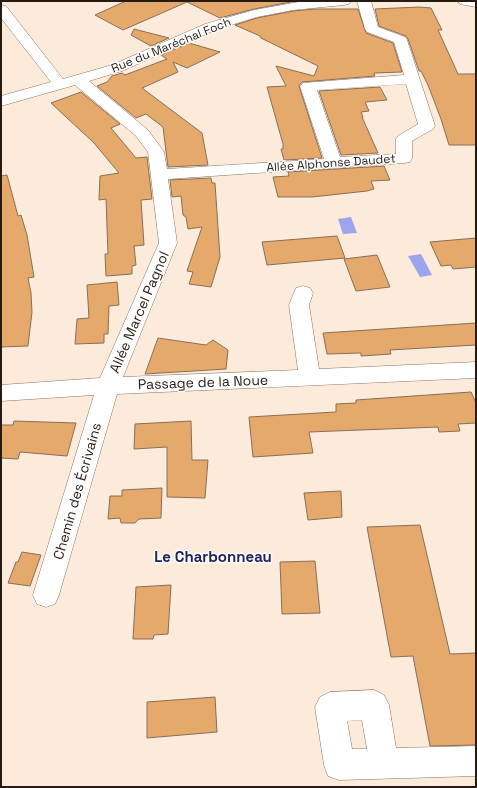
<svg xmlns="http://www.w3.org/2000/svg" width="477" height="788" font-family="'Space Grotesk',sans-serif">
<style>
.water{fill:#9ca4ee}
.building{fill:#e6a96c;stroke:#886e56}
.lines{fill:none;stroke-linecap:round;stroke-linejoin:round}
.minor-casing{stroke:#8b725a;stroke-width:1}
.minor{fill:#fff;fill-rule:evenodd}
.labels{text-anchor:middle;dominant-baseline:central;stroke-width:3;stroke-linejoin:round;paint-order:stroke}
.far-street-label{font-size:12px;fill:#261b12;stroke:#fff}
.street-label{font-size:14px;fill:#261b12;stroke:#fff}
.neighbourhood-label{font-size:15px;font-weight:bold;fill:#22225b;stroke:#fff}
</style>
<rect width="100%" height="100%" fill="#fcebdb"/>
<!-- water -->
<g class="water">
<polygon points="351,217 357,233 343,234 338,219"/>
<polygon points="421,254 432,275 420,277 408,256"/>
</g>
<!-- building -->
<g class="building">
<polygon points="126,1 296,1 254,9 220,18 187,2 123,30 95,15"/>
<polygon points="419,7 431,8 442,30 438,30 458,74 476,74 476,145 449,145 441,119 428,85 421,71 419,71 408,39 406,36 379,26 375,9"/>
<polygon points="315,9 358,9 366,33 393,43 402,72 374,73 375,76 302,82 299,86 322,158 284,160 281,149 283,149 283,144 267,87 286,86 276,66 314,76 318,66 261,38 260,36 235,25 257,18 293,11"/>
<polygon points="134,29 169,38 151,46 131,35"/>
<polygon points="189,43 220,52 187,68 173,62 178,72 142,88 202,133 208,165 168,167 163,127 146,114 136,118 97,86 107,82 112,76 122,73 125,75 167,59 161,55"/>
<polygon points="380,87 387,100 365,102 369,111 361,112 363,117 362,117 378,153 341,155 319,91"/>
<polygon points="81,92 120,124 111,128 136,158 147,157 152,199 141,200 144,245 134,246 136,265 132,266 132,274 106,276 105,254 108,254 106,199 99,200 100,176 119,173 94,143 51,103"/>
<polygon points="384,166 390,180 371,181 374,189 367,191 312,197 278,197 273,177 289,176 288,172"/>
<polygon points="7,175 18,216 21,215 27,235 34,277 28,278 31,293 32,312 28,346 1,347 1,176"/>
<polygon points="211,178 212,183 215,183 220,257 211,287 189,284 193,272 187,271 202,227 188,229 186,217 183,215 181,196 172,197 170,180"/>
<polygon points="337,236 345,258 267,265 262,242"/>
<polygon points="476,238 476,267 453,269 451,265 441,266 430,242"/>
<polygon points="377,255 390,287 356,291 344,259"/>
<polygon points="117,282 119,305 109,306 108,334 104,334 104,343 75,344 77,319 89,318 87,285"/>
<polygon points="476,323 476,345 390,350 391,354 361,356 361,353 327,354 323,333"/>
<polygon points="158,338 206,345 213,340 228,350 226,369 145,374"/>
<polygon points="471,392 476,403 476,423 458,424 460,431 439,432 438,427 309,432 313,453 253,457 249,417 336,412 336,404 356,403 356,400"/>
<polygon points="14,421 76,423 67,456 20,452 18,459 1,458 1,425 13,425"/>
<polygon points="191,421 192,460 208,460 205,498 167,497 167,447 134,449 135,424"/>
<polygon points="162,488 161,518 139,519 135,523 121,523 120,518 108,519 110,496 122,496 122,490"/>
<polygon points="341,491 342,517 308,520 304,493"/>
<polygon points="420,525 450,654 476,653 476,745 430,746 413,656 391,657 367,527"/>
<polygon points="22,552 41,555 30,586 8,583 16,562 18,562"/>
<polygon points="315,561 320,613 282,614 280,562"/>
<polygon points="171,585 168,634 154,635 153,639 133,639 136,587"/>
<polygon points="215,697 217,732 147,738 147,702"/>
</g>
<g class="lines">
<defs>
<g id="minor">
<path d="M304,1h47l-2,3 -5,1 -51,5 -36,7 -42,13 -93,41 -33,10 59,49 16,22 3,17 157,-10 -24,-73 3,-3 101,-8 -10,-33 -27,-10 -2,-3 -8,-28h14l7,26 27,10 2,3 28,86 -2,3 -21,12v17l-2,4 -6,1 -236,16 9,64 -54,134 175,-7 -9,-65 7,-17 7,-2 7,2 3,5 -4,12 10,64 157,-7v16l-359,16 -58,201 -4,9 -9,3 -9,-3 -4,-9 61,-200 -93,6v-16l99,-7 59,-135 -11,-91 -12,-16 -61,-51 -74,21v-10l50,-14 -50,-64v-13l5,1 57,73 49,-14 93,-41 49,-14zM406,84l12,40 -20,12 -2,3v15l-56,3 -23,-67z"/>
<polygon points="458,1 476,1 476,7 460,4"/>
<path d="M374,690l10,5 5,10 7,43 80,-2v30l-137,4 -11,-4 -4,-11 -9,-58 5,-10 10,-5zM362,720l5,29h-15l-5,-28z"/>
</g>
</defs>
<!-- minor casing -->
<use href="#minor" class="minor-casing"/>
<!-- minor -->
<use href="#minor" class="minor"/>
</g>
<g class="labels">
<!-- far-street labels -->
<g class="far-street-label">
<text transform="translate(171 45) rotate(-22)">Rue du Maréchal Foch</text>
<text transform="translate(331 163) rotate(-4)">Allée Alphonse Daudet</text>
</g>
<!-- street labels -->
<g class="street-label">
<text transform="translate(139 312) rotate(-67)">Allée Marcel Pagnol</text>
<text transform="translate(203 382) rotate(-2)">Passage de la Noue</text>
<text transform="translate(77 491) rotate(-74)">Chemin des Écrivains</text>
</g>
<!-- neighbourhood labels -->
<g class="neighbourhood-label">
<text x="213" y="556">Le Charbonneau</text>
</g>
</g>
<!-- border -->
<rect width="477" height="788" fill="none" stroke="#261b12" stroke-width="4"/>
</svg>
